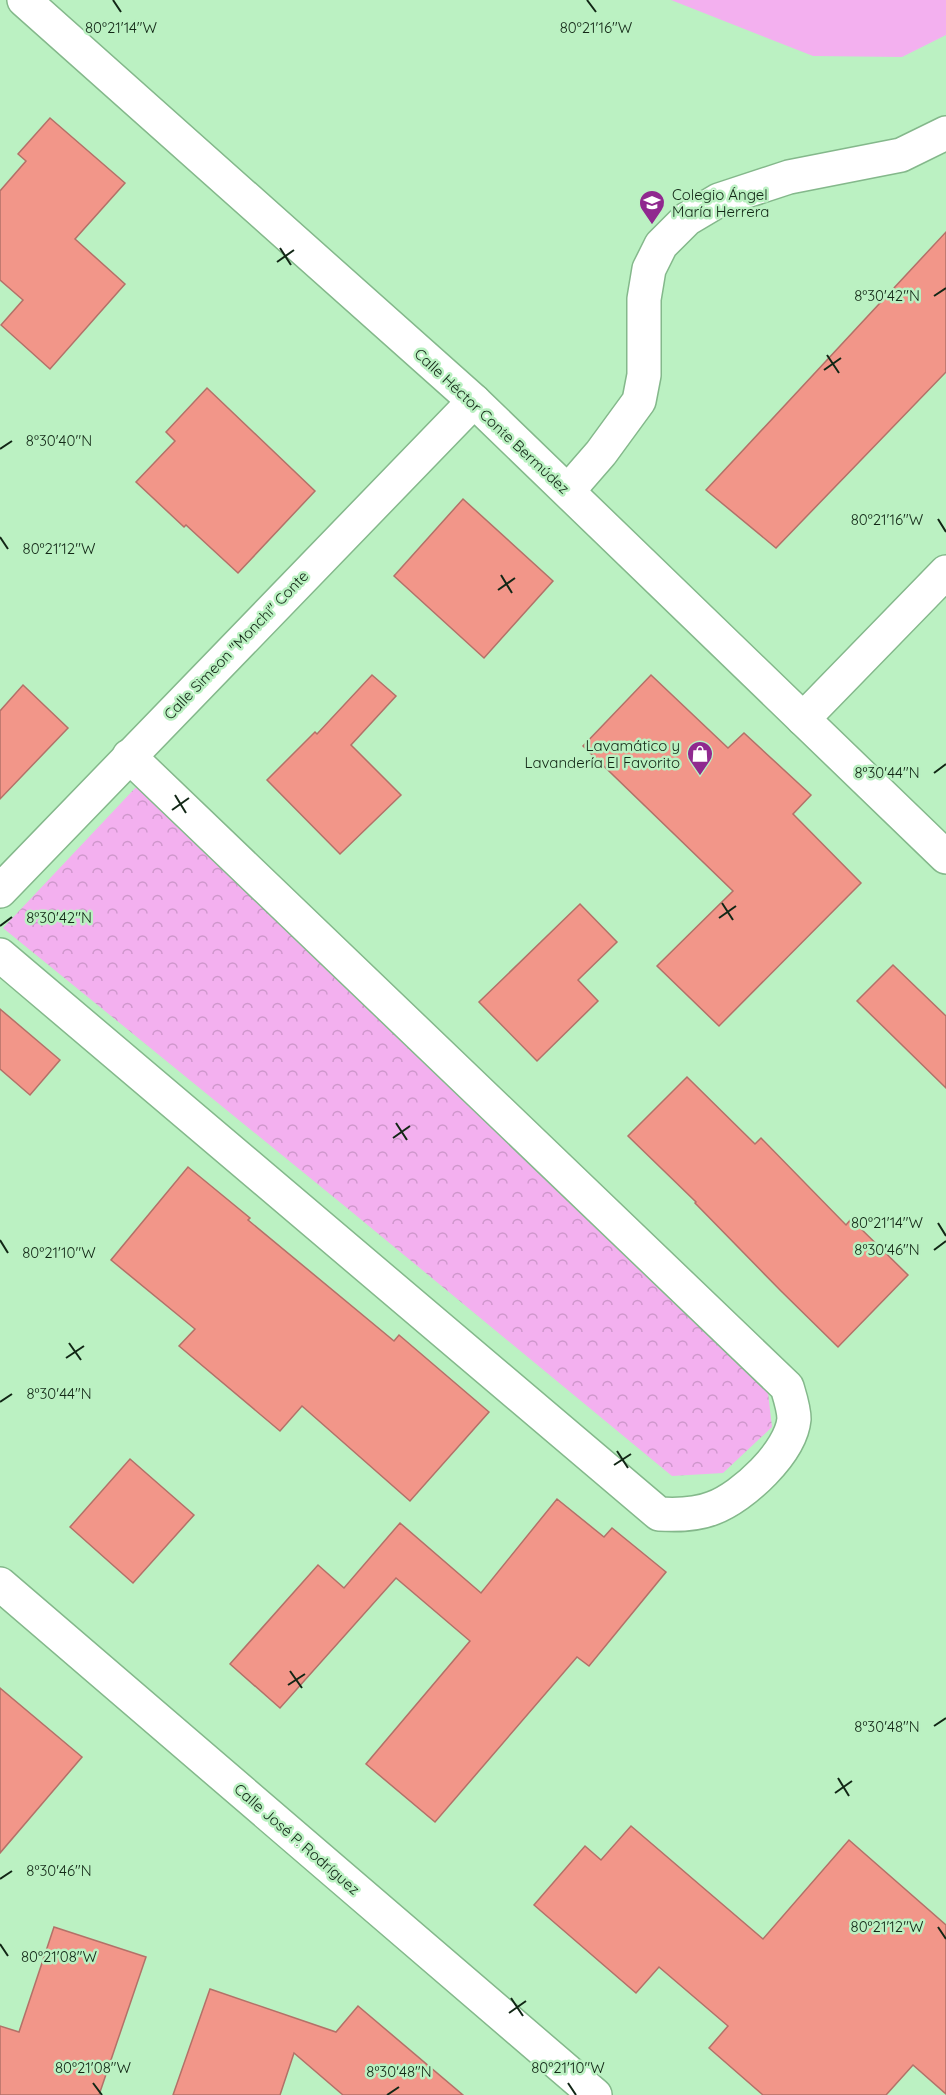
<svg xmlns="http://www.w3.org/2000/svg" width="946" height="2095" font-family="Quicksand,sans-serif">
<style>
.park{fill:url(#park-crowns)}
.garden{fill:#f3b0ef}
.building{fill:#f29689;stroke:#b37168;stroke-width:1.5}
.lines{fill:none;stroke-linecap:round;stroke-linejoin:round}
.minor-casing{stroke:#84b88b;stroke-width:36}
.minor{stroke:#fff;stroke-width:33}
.ticks{fill:none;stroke:#122716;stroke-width:2}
.labels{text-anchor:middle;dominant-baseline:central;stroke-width:5;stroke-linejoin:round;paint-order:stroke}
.poi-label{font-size:15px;fill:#122716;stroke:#bbf1c2;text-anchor:start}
.street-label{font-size:15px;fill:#122716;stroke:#bbf1c2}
.ticks-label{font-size:15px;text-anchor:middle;fill:#122716;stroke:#bbf1c2;stroke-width:5;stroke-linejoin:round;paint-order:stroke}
</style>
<defs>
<pattern id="park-crowns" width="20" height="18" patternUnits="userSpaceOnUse" patternTransform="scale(1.5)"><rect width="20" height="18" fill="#f3b0ef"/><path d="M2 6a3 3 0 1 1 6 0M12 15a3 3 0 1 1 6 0" fill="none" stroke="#cf97cc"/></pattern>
</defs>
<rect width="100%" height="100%" fill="#bbf1c2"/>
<!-- park -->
<polygon class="park" points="138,785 768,1393 772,1427 723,1473 672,1476 347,1208 3,928"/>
<!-- garden -->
<polygon class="garden" points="671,0 946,0 946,35 902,57 813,56"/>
<!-- building -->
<g class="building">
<polygon points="50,118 125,183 75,239 125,284 50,369 1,325 23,300 0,280 0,191 26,161 18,154"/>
<polygon points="946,232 946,372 776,548 706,490"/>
<polygon points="207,388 315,491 238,573 186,525 184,527 136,482 175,441 166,432"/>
<polygon points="463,499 553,581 484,658 394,576"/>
<polygon points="372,675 396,696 351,745 401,795 340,854 267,780 315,732 317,734"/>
<polygon points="651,675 728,748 744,733 811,795 793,814 861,883 719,1026 657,966 733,891 583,746"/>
<polygon points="23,685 68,728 0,799 0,711"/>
<polygon points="580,904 617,942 578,980 598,1001 537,1061 479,1002"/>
<polygon points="893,965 946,1016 946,1088 857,1001"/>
<polygon points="0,1009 60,1060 30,1095 0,1069"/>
<polygon points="687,1077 755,1144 761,1138 846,1225 851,1219 908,1275 838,1347 781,1291 695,1203 696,1202 628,1136"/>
<polygon points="188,1167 250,1218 248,1220 394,1341 399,1335 489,1412 410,1501 302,1406 280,1431 179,1346 195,1329 111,1260"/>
<polygon points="130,1459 194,1515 133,1583 70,1527"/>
<polygon points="557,1499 604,1537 612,1528 666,1572 589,1666 577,1657 435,1822 366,1764 470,1641 396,1578 280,1708 230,1664 318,1565 344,1588 400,1523 481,1593"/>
<polygon points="0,1688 82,1757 0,1853"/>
<polygon points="631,1826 763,1939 849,1840 946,1925 946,2094 913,2065 886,2095 763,2095 709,2048 728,2026 659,1967 636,1993 534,1905 585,1846 601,1860"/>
<polygon points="54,1927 146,1957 99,2095 0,2095 0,2026 19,2032"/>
<polygon points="210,1989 336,2032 358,2006 463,2095 343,2095 294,2053 280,2095 173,2095"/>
</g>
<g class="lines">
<defs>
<g id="minor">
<polyline points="24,0 474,401 946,857"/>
<polyline points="568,491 601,453 639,401 644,375 644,299 649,269 661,245 687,219 719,200 789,177 901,155 946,133"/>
<polyline points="803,719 946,572"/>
<polyline points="0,891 474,401"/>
<path d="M0,955l659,559c18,1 37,1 54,-6 30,-11 78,-56 81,-89 0,-10 -4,-22 -7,-32l-658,-631"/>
<polyline points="0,1584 595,2095"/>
</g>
</defs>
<!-- minor casing -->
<use href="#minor" class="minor-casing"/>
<!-- minor -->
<use href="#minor" class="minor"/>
</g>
<!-- ticks -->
<path class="ticks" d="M113,0l8,12M587,0l9,12M280,248l11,17M277,262l17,-12M934,296l12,-8M827,355l12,18M824,370l17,-12M0,449l12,-8M938,519l8,13M0,537l8,12M501,575l11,18M498,590l17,-12M934,773l12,-9M175,795l11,18M172,810l17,-12M722,903l11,17M719,918l17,-12M0,926l12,-9M396,1123l11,17M393,1138l17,-12M938,1223l8,13M0,1240l8,13M934,1250l12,-9M69,1343l12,17M66,1358l18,-12M0,1402l12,-8M617,1451l11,17M614,1465l17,-11M290,1671l12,17M288,1685l17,-11M934,1726l12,-8M838,1778l11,18M835,1793l17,-12M0,1879l12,-8M938,1927l8,12M0,1944l8,12M511,1998l12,18M509,2013l17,-12M93,2083l9,12M568,2083l8,12M387,2095l12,-8"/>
<!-- icons -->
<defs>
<symbol id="school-pin" viewBox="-11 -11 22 30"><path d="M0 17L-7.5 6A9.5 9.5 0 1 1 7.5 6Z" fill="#90298f" stroke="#bbf1c2"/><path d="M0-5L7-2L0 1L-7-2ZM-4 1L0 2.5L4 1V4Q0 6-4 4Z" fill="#fff"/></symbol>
<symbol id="shop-pin" viewBox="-11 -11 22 30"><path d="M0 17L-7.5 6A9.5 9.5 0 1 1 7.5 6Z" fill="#90298f" stroke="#bbf1c2"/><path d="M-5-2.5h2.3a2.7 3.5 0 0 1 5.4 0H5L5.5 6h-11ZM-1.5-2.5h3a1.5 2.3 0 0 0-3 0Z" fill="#fff"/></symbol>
</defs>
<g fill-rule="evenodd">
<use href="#school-pin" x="637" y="188" width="30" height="40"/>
<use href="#shop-pin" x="685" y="739" width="30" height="40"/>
</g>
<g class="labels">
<!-- poi labels -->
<g class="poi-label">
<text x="672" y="194">Colegio Ángel<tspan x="672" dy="17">María Herrera</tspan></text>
<text x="680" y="745" text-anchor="end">Lavamático y<tspan x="680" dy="17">Lavandería El Favorito</tspan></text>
</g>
<!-- street labels -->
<g class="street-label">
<text transform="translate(492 421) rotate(43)">Calle Héctor Conte Bermúdez</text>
<text transform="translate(236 645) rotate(-46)">Calle Simeon "Monchi" Conte</text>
<text transform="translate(297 1839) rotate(41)">Calle José P. Rodríguez</text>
</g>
</g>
<g class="ticks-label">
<text x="121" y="33">80°21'14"W</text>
<text x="596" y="33">80°21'16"W</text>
<text x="887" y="301">8°30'42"N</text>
<text x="59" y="446">8°30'40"N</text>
<text x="887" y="525">80°21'16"W</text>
<text x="59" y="554">80°21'12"W</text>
<text x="887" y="778">8°30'44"N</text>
<text x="59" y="923">8°30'42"N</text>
<text x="887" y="1228">80°21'14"W</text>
<text x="887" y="1255">8°30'46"N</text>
<text x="59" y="1258">80°21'10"W</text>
<text x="59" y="1399">8°30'44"N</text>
<text x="887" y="1732">8°30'48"N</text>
<text x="59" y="1876">8°30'46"N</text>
<text x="887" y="1932">80°21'12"W</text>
<text x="59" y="1962">80°21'08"W</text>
<text x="93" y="2073">80°21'08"W</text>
<text x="568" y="2073">80°21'10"W</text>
<text x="399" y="2077">8°30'48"N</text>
</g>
</svg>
